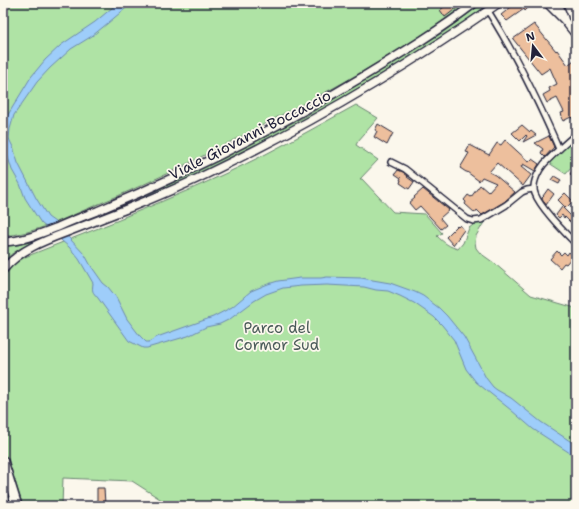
<svg xmlns="http://www.w3.org/2000/svg" width="579" height="509" font-family="'Shantell Sans',sans-serif">
<style>
.green{fill:#afe3a5;stroke:#688270}
.water{fill:#9ecdfa;stroke:#6c89ae}
.building{fill:#edbf9d;stroke:#22223b}
.lines{fill:none;stroke-linecap:round;stroke-linejoin:round}
.street-casing{stroke:#22223b;stroke-width:8}
.secondary-casing{stroke:#22223b;stroke-width:10}
.highway-casing{stroke:#22223b;stroke-width:12}
.street{stroke:#fbf7ec;stroke-width:5}
.secondary{stroke:#fbf7ec;stroke-width:7}
.highway{stroke:#fbf7ec;stroke-width:9}
.labels{text-anchor:middle;dominant-baseline:central;stroke-width:3.5;stroke-linejoin:round;paint-order:stroke}
.street-label{font-size:15px;fill:#22223b;stroke:#fbf7ec}
.park-label{font-size:15px;fill:#4c5c5b;stroke:#fbf7ec}
</style>
<rect width="100%" height="100%" fill="#fbf7ec"/>
<filter id="ink" filterUnits="userSpaceOnUse"><feTurbulence type="fractalNoise" baseFrequency=".025" numOctaves="2"/><feDisplacementMap in="SourceGraphic" scale="8" xChannelSelector="R" yChannelSelector="G"/><feConvolveMatrix kernelMatrix="1 2 1 2 8 2 1 2 1" color-interpolation-filters="sRGB"/></filter>
<g filter="url(#ink)">
<!-- green -->
<g class="green">
<path d="M3,3h465c-39,29 -80,54 -122,78 -19,11 -40,21 -59,31 -63,34 -127,67 -193,94 -29,12 -59,28 -91,30z"/>
<polygon points="482,3 491,3 444,36 308,119 179,183 144,197 306,116 442,33 472,11"/>
<path d="M356,105l22,13 -20,23 -2,4 22,15 -18,19h2l31,33 32,2 17,19 -5,3c7,7 13,11 21,13l5,-6 6,-15 7,-5 10,-5 -1,4 -2,2 -7,12 -1,6 1,6 4,5 14,10 37,32 41,12 4,2v197h-405l-39,-25 -69,-3 -1,28h-39l-14,-44h-2l-4,-13v-172c6,-10 12,-15 22,-20l99,-39v-1c47,-19 94,-39 140,-62 31,-16 61,-33 92,-50z"/>
<polygon points="576,137 576,162 566,174 549,163"/>
<path d="M44,237c-14,7 -32,13 -41,26v-17l15,-1z"/>
<polygon points="3,472 14,506 10,506 3,492"/>
</g>
<!-- water -->
<path class="water" d="M118,3h14l-24,20 -16,13 -21,13 -21,19 -13,14 -23,33 -4,14 -1,9 1,3 3,6 5,16 18,35 12,19 7,5 15,17 15,16 6,11 12,17 5,4 8,10 11,22 13,17 6,6h3l8,-5 56,-20 19,-10 19,-16 17,-7 10,-3 22,-3h21l6,-1 34,1 29,5 25,9 8,4 16,12 8,8 17,21 12,22 10,19 7,9 4,3 14,8 30,24 35,23v13l-6,-5 -37,-24 -22,-19 -35,-28 -10,-13 -12,-29 -12,-15 -8,-8 -20,-14 -14,-7 -12,-5 -12,-1 -12,-3 -37,-2 -26,1 -18,2 -17,6 -12,7 -24,18 -10,5 -14,3 -18,9 -41,12h-4l-14,-7 -31,-43c-6,-7 -6,-6 -5,-15l-14,-24 -10,-12 -28,-24 -16,-25 -5,-14 -8,-14 -6,-19 -1,-29 1,-4 25,-41 14,-17 16,-15 34,-23z"/>
<!-- building -->
<g class="building">
<polygon points="449,3 463,3 445,17 440,10"/>
<polygon points="516,3 526,3 529,7 525,11 524,9 507,21 501,15"/>
<polygon points="534,24 556,51 557,50 568,65 574,60 576,62 576,85 574,87 576,89 576,123 571,117 563,121 561,117 562,116 561,113 564,112 557,98 547,103 543,95 550,91 549,88 557,84 550,68 541,74 513,39"/>
<polygon points="378,124 393,133 387,145 374,137 377,131 375,130"/>
<polygon points="522,125 530,132 531,131 536,135 523,142 527,136 526,135 520,141 512,133"/>
<polygon points="549,136 554,147 545,157 541,153 543,149 535,143"/>
<polygon points="505,140 529,162 532,159 539,164 535,171 523,164 521,167 531,175 523,186 497,163 489,172 495,175 515,192 504,202 482,215 477,210 475,213 465,204 466,202 464,200 468,195 471,197 480,185 488,192 496,183 482,177 479,181 467,172 466,172 460,168 469,153 466,152 470,145 489,155 497,143 501,145"/>
<polygon points="576,165 576,178 570,174"/>
<polygon points="398,170 403,172 408,176 407,177 414,182 409,189 400,183 401,180 400,180 401,178 395,174"/>
<polygon points="554,176 561,180 559,184 551,180"/>
<polygon points="423,189 449,210 440,218 446,225 441,229 420,206 415,210 409,203 415,198 414,197"/>
<polygon points="548,189 554,194 546,205 542,198 544,196 543,196"/>
<polygon points="565,193 573,201 566,208 558,200"/>
<polygon points="562,207 574,219 576,217 576,228 565,217 564,218 562,215 559,218 556,215"/>
<polygon points="460,225 464,230 453,245 446,237 457,226 458,227"/>
<polygon points="557,251 561,255 564,252 567,255 569,252 573,256 566,264 564,263 560,268 550,259"/>
<polygon points="97,488 104,488 105,504 97,504"/>
</g>
<g class="lines">
<defs>
<g id="street">
<path d="M488,11c28,44 50,90 71,138"/>
<path d="M576,134c-11,10 -22,19 -32,30 -5,6 -11,17 -10,26 2,14 31,43 42,54"/>
<polyline points="391,162 405,169 467,219 473,221 481,220 506,205 522,192 527,190 534,189"/>
</g>
<g id="secondary">
<polyline points="547,3 564,20 576,35"/>
<polyline points="558,3 564,18"/>
<path d="M3,242c20,-1 37,-8 55,-15 13,-6 26,-11 39,-16 92,-38 182,-84 267,-135 38,-23 76,-46 111,-73"/>
<path d="M3,270c17,-21 43,-30 67,-39 18,-7 36,-14 54,-21 30,-12 61,-25 91,-40 99,-48 193,-104 284,-167"/>
</g>
<g id="highway">
<polyline points="3,461 17,506"/>
<polyline points="3,501 6,506"/>
</g>
</defs>
<!-- street casing -->
<use href="#street" class="street-casing"/>
<!-- secondary casing -->
<use href="#secondary" class="secondary-casing"/>
<!-- highway casing -->
<use href="#highway" class="highway-casing"/>
<!-- street -->
<use href="#street" class="street"/>
<!-- secondary -->
<use href="#secondary" class="secondary"/>
<!-- highway -->
<use href="#highway" class="highway"/>
</g>
</g>
<g class="labels">
<!-- street labels -->
<g class="street-label">
<text transform="translate(250 135) rotate(-27)">Viale Giovanni Boccaccio</text>
</g>
<!-- park labels -->
<g class="park-label">
<text x="277" y="328">Parco del<tspan x="277" dy="17">Cormor Sud</tspan></text>
</g>
</g>
<!-- margin -->
<rect width="579" height="509" fill="none" stroke="#fbf7ec" stroke-width="16"/>
<rect x="8" y="8" width="563" height="493" fill="none" stroke="#22223b" stroke-width="1.5" filter="url(#ink)"/>
<!-- north arrow -->
<g transform="translate(533 46) rotate(344)" stroke="#fbf7ec" stroke-width="3" paint-order="stroke">
<path d="M0-3L7 15L0 10L-7 15Z" fill="#22223b"/>
<text y="-6" font-size="11" font-weight="bold" text-anchor="middle" fill="#22223b">N</text>
</g>
</svg>
